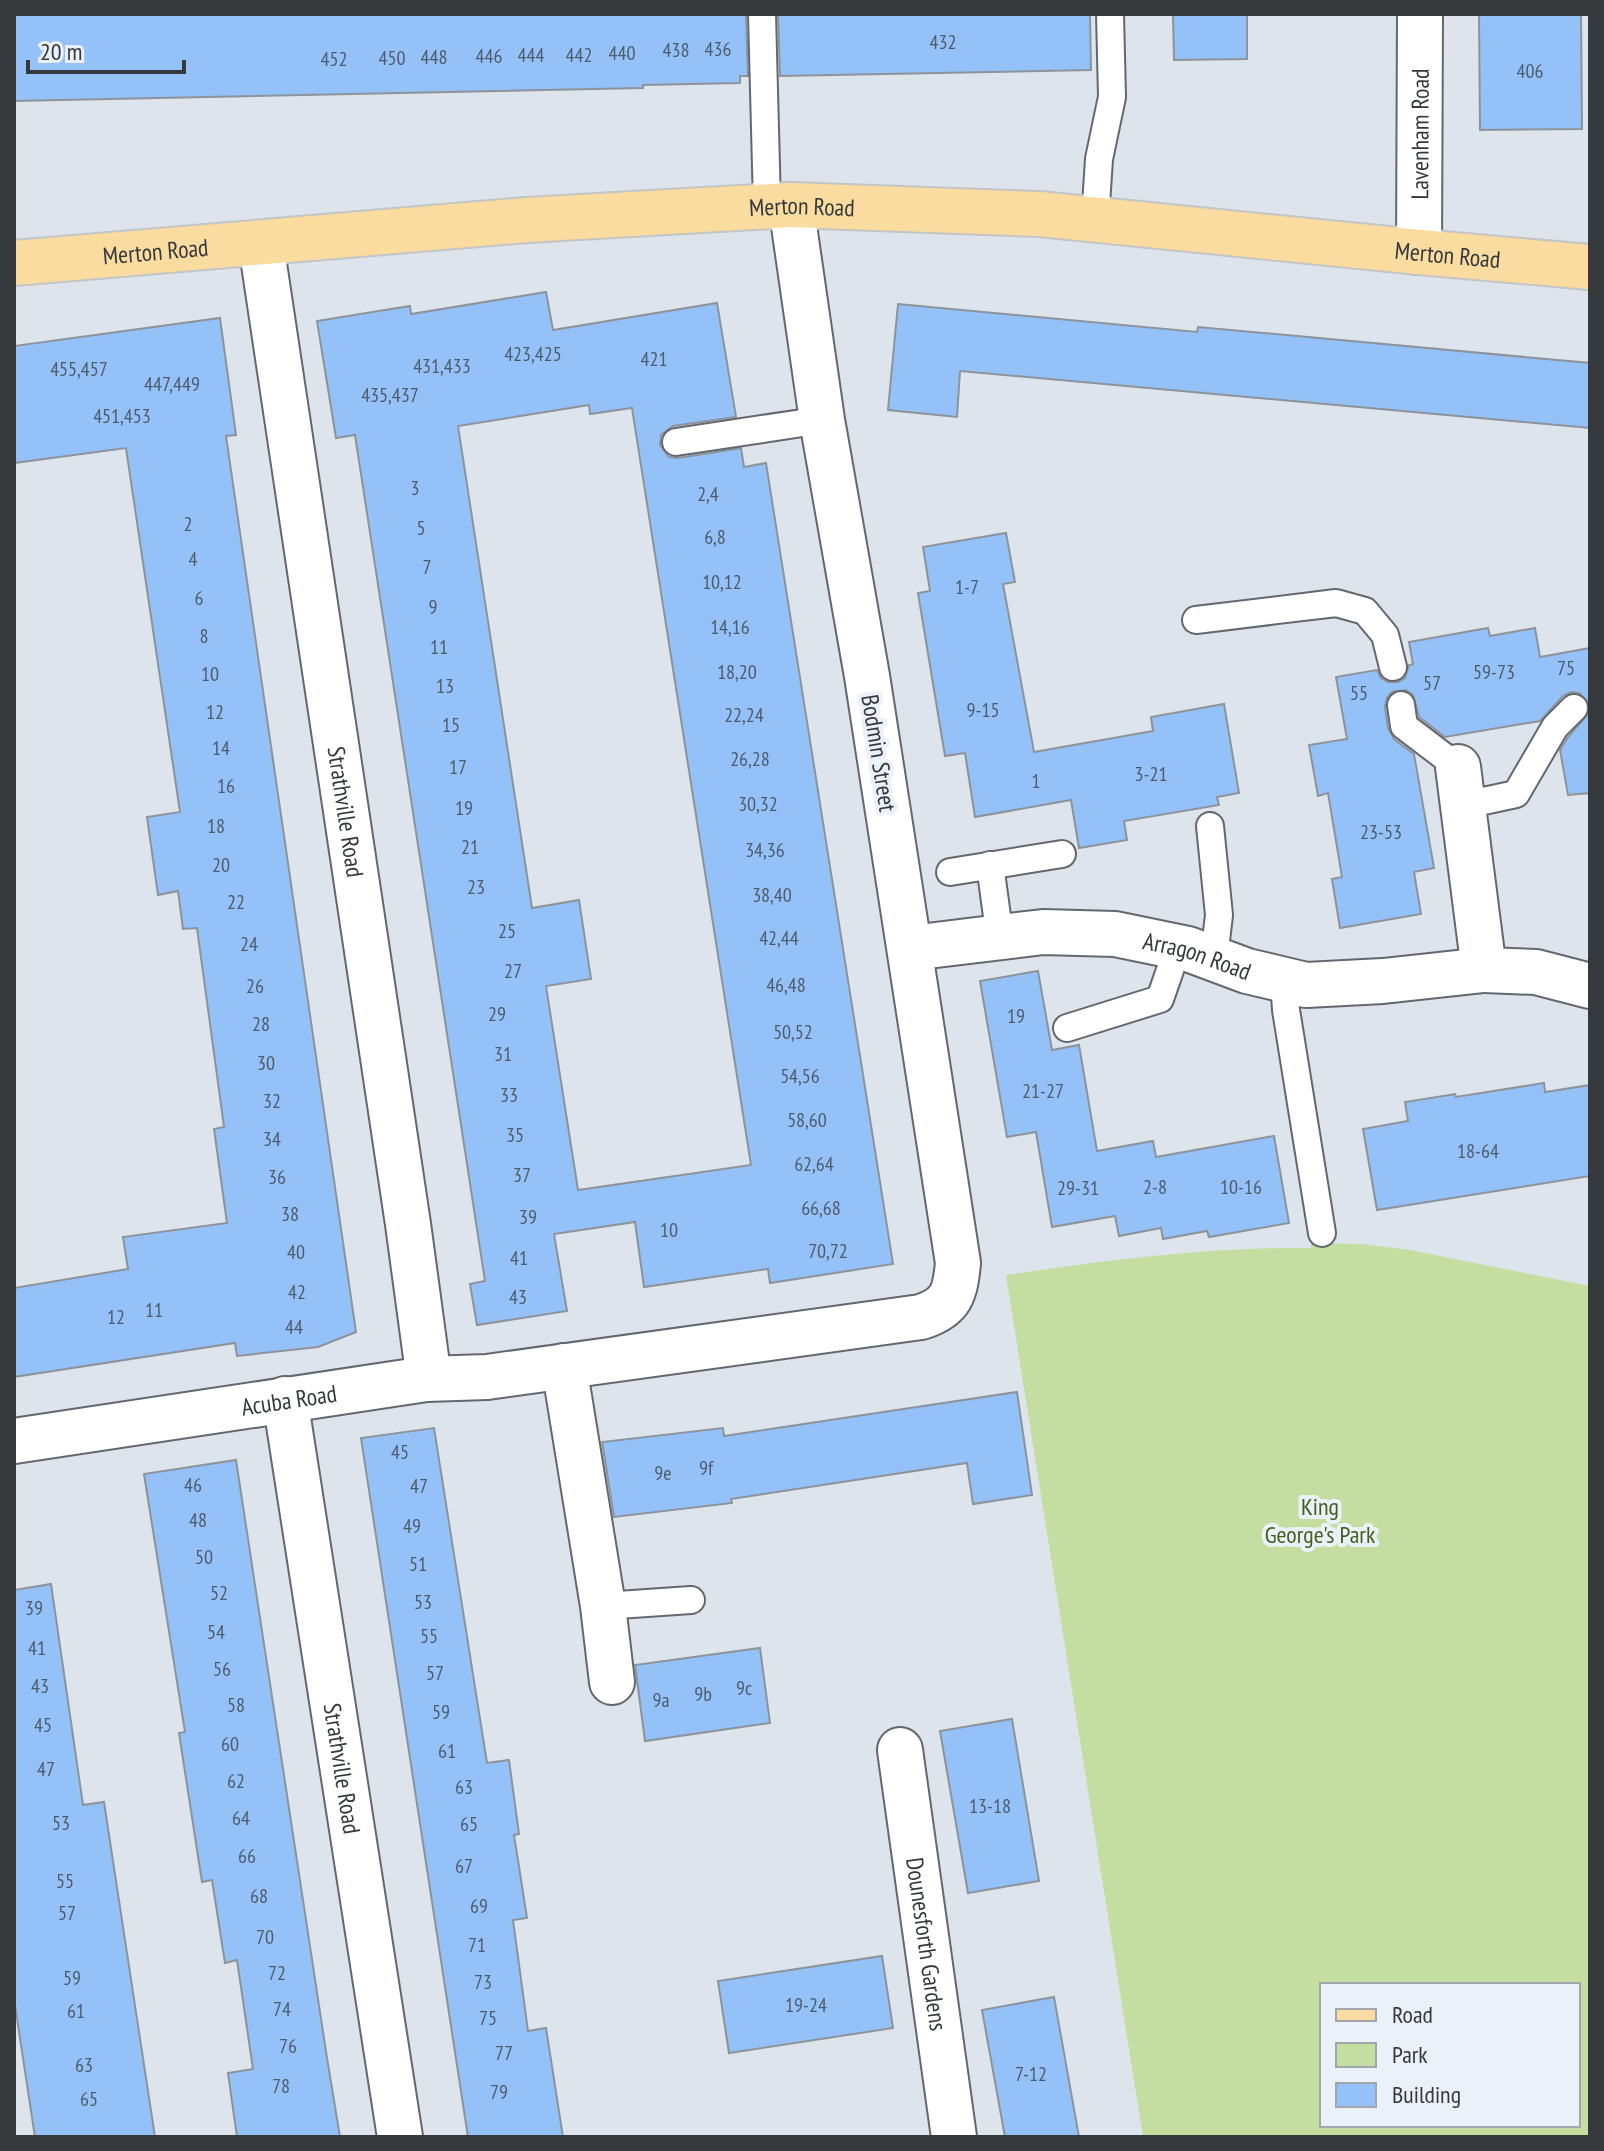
<svg xmlns="http://www.w3.org/2000/svg" width="1604" height="2151" font-family="'PT Sans Narrow',sans-serif">
<style>
.green{fill:#c4dea1;fill-rule:evenodd}
.building{fill:#94c1f7;stroke:#8d939b;stroke-width:2;fill-rule:evenodd}
.lines{fill:none;stroke-linecap:round;stroke-linejoin:round}
.lane-casing{stroke:#63686f;stroke-width:30}
.street-casing{stroke:#63686f;stroke-width:48}
.primary-casing{stroke:#c3c4c4;stroke-width:48}
.lane{stroke:#fff;stroke-width:26}
.street{stroke:#fff;stroke-width:44}
.primary{stroke:#fadba0;stroke-width:44}
.labels{text-anchor:middle;dominant-baseline:central;stroke-width:8;stroke-linejoin:round;paint-order:stroke}
.number-label{font-size:20px;fill:#4e5b6b}
.street-label{font-size:24px;fill:#36393c;stroke:#ebf1f9}
.park-label{font-size:24px;fill:#465d1a;stroke:#ebf1f9}
</style>
<rect width="100%" height="100%" fill="#dee4ec"/>
<!-- green -->
<path class="green" d="M1311,1243l50,1 49,6 180,36v851h-447l-137,-862c101,-15 203,-28 305,-27zM1322,1985h256v140h-256z"/>
<!-- building -->
<g class="building">
<polygon points="14,14 746,14 748,76 740,76 740,83 643,85 643,88 14,101"/>
<polygon points="778,14 1090,14 1091,70 780,76"/>
<polygon points="1173,14 1247,14 1247,59 1174,60"/>
<polygon points="1479,14 1581,14 1582,129 1480,130"/>
<path d="M546,292l7,38 164,-27 19,114 -63,9 -12,9 -1,10 9,12 9,1 63,-10 3,19 22,-4 127,801 -123,19 -2,-14 -124,18 -9,-65 -81,12 13,77 -90,14 -7,-41 15,-3 -130,-846 -19,3 -19,-117 93,-15 1,8zM589,405l1,9 42,-6 119,757 -173,25 -32,-204 45,-7 -12,-79 -47,8 -74,-482z"/>
<polygon points="898,304 1197,332 1198,327 1590,363 1590,428 960,371 957,417 888,410"/>
<polygon points="220,318 236,435 226,436 356,1332 318,1347 237,1356 235,1343 14,1377 14,1288 128,1269 123,1237 227,1223 214,1129 224,1127 197,928 183,929 178,891 158,895 147,817 180,812 126,448 14,463 14,346"/>
<polygon points="1006,533 1015,582 1003,584 1034,752 1153,731 1151,717 1224,704 1239,793 1217,797 1219,805 1124,821 1127,840 1079,848 1071,800 975,817 965,753 945,756 918,593 930,591 923,547"/>
<polygon points="1488,628 1490,636 1535,628 1540,657 1590,648 1590,793 1568,795 1560,750 1568,737 1589,713 1589,703 1579,693 1571,692 1563,696 1540,721 1445,737 1419,717 1413,695 1406,690 1392,692 1387,698 1385,706 1388,728 1394,739 1414,754 1434,868 1414,872 1421,914 1340,928 1332,879 1342,877 1328,793 1318,796 1309,745 1347,739 1336,677 1377,670 1381,678 1388,682 1398,682 1405,678 1409,665 1413,664 1409,642"/>
<polygon points="1038,971 1052,1050 1079,1045 1097,1151 1153,1141 1156,1157 1274,1136 1289,1223 1209,1237 1207,1231 1163,1239 1161,1228 1119,1236 1115,1216 1052,1227 1036,1132 1007,1137 980,981"/>
<polygon points="1544,1083 1545,1092 1590,1085 1590,1176 1377,1210 1363,1129 1408,1121 1405,1102 1455,1094 1456,1097"/>
<polygon points="1017,1392 1032,1495 973,1504 967,1463 731,1499 732,1503 614,1517 602,1442 723,1428 724,1436"/>
<polygon points="434,1428 487,1763 509,1760 519,1834 514,1835 527,1918 513,1920 528,2031 546,2028 563,2137 468,2137 361,1438"/>
<polygon points="236,1460 327,2058 340,2137 237,2137 228,2073 253,2069 237,1960 225,1963 212,1880 202,1882 179,1733 185,1732 144,1474"/>
<polygon points="51,1584 83,1805 104,1802 155,2137 35,2137 14,1999 14,1590"/>
<polygon points="760,1648 770,1723 645,1741 635,1665"/>
<polygon points="1012,1719 1039,1881 968,1893 940,1731"/>
<polygon points="882,1956 893,2028 729,2053 718,1981"/>
<polygon points="1054,1997 1079,2137 1005,2137 982,2010"/>
</g>
<g class="lines">
<defs>
<g id="lane">
<polyline points="762,14 767,205"/>
<polyline points="1095,220 1099,159 1112,97 1110,14"/>
<polyline points="676,442 822,420"/>
<polyline points="1196,620 1336,603 1365,611 1385,635 1393,667"/>
<polyline points="1401,705 1404,726 1458,767"/>
<polyline points="1465,805 1516,794 1555,727 1574,708"/>
<polyline points="1210,826 1219,915 1214,958"/>
<polyline points="990,865 1000,938"/>
<polyline points="950,872 1062,854"/>
<polyline points="1284,979 1286,1010 1322,1233"/>
<polyline points="1067,1028 1160,999 1178,947"/>
<polyline points="603,1606 691,1600"/>
</g>
<g id="street">
<path id="s1" d="M261,244l147,980 18,133v22"/>
<path id="s2" d="M1419,252l1,-238"/>
<polyline points="1458,767 1484,970 1536,972 1590,986"/>
<path id="s3" d="M911,948l132,-16 72,2 73,15 59,22 59,14 77,-4 101,-11"/>
<polyline points="564,1366 603,1606 612,1682"/>
<path id="s4" d="M285,1399l115,738"/>
<path id="s5" d="M14,1441l412,-62 61,-2 434,-60c31,-10 34,-24 37,-54l-91,-587 -45,-256 -31,-215"/>
<path id="s6" d="M900,1750l54,387"/>
</g>
<g id="primary">
<path id="s7" d="M14,263l513,-43 264,-15 248,9 380,38 171,15"/>
</g>
</defs>
<!-- lane casing -->
<use href="#lane" class="lane-casing"/>
<!-- street casing -->
<use href="#street" class="street-casing"/>
<!-- primary casing -->
<use href="#primary" class="primary-casing"/>
<!-- lane -->
<use href="#lane" class="lane"/>
<!-- street -->
<use href="#street" class="street"/>
<!-- primary -->
<use href="#primary" class="primary"/>
</g>
<g class="labels">
<!-- number labels -->
<g class="number-label">
<text x="943" y="42">432</text>
<text x="718" y="49">436</text>
<text x="676" y="50">438</text>
<text x="622" y="53">440</text>
<text x="531" y="55">444</text>
<text x="579" y="55">442</text>
<text x="489" y="56">446</text>
<text x="434" y="57">448</text>
<text x="392" y="58">450</text>
<text x="334" y="59">452</text>
<text x="1530" y="71">406</text>
<text x="533" y="354">423,425</text>
<text x="654" y="359">421</text>
<text x="442" y="366">431,433</text>
<text x="79" y="369">455,457</text>
<text x="172" y="384">447,449</text>
<text x="390" y="395">435,437</text>
<text x="122" y="416">451,453</text>
<text x="415" y="488">3</text>
<text x="708" y="494">2,4</text>
<text x="188" y="524">2</text>
<text x="421" y="528">5</text>
<text x="715" y="537">6,8</text>
<text x="193" y="559">4</text>
<text x="427" y="567">7</text>
<text x="722" y="582">10,12</text>
<text x="967" y="587">1-7</text>
<text x="199" y="598">6</text>
<text x="433" y="607">9</text>
<text x="730" y="627">14,16</text>
<text x="204" y="636">8</text>
<text x="439" y="647">11</text>
<text x="1566" y="668">75</text>
<text x="737" y="672">18,20</text>
<text x="1494" y="672">59-73</text>
<text x="210" y="674">10</text>
<text x="1432" y="683">57</text>
<text x="445" y="686">13</text>
<text x="1359" y="693">55</text>
<text x="983" y="710">9-15</text>
<text x="215" y="712">12</text>
<text x="744" y="715">22,24</text>
<text x="451" y="725">15</text>
<text x="221" y="748">14</text>
<text x="750" y="759">26,28</text>
<text x="458" y="767">17</text>
<text x="1151" y="774">3-21</text>
<text x="1036" y="781">1</text>
<text x="226" y="786">16</text>
<text x="758" y="804">30,32</text>
<text x="464" y="808">19</text>
<text x="216" y="826">18</text>
<text x="1381" y="832">23-53</text>
<text x="470" y="847">21</text>
<text x="765" y="850">34,36</text>
<text x="221" y="865">20</text>
<text x="476" y="887">23</text>
<text x="772" y="895">38,40</text>
<text x="236" y="902">22</text>
<text x="507" y="931">25</text>
<text x="779" y="938">42,44</text>
<text x="249" y="944">24</text>
<text x="513" y="971">27</text>
<text x="786" y="985">46,48</text>
<text x="255" y="986">26</text>
<text x="497" y="1014">29</text>
<text x="1016" y="1016">19</text>
<text x="261" y="1024">28</text>
<text x="793" y="1032">50,52</text>
<text x="503" y="1054">31</text>
<text x="266" y="1063">30</text>
<text x="800" y="1076">54,56</text>
<text x="1043" y="1091">21-27</text>
<text x="509" y="1095">33</text>
<text x="272" y="1101">32</text>
<text x="807" y="1120">58,60</text>
<text x="515" y="1135">35</text>
<text x="272" y="1139">34</text>
<text x="1478" y="1151">18-64</text>
<text x="814" y="1164">62,64</text>
<text x="522" y="1175">37</text>
<text x="277" y="1177">36</text>
<text x="1155" y="1187">2-8</text>
<text x="1241" y="1187">10-16</text>
<text x="1078" y="1188">29-31</text>
<text x="821" y="1208">66,68</text>
<text x="290" y="1214">38</text>
<text x="528" y="1217">39</text>
<text x="669" y="1230">10</text>
<text x="828" y="1251">70,72</text>
<text x="296" y="1252">40</text>
<text x="519" y="1258">41</text>
<text x="297" y="1292">42</text>
<text x="518" y="1297">43</text>
<text x="154" y="1310">11</text>
<text x="116" y="1317">12</text>
<text x="294" y="1327">44</text>
<text x="400" y="1452">45</text>
<text x="706" y="1468">9f</text>
<text x="663" y="1473">9e</text>
<text x="193" y="1485">46</text>
<text x="419" y="1486">47</text>
<text x="198" y="1520">48</text>
<text x="412" y="1526">49</text>
<text x="204" y="1557">50</text>
<text x="418" y="1564">51</text>
<text x="219" y="1593">52</text>
<text x="423" y="1602">53</text>
<text x="34" y="1608">39</text>
<text x="216" y="1632">54</text>
<text x="429" y="1636">55</text>
<text x="37" y="1648">41</text>
<text x="222" y="1669">56</text>
<text x="435" y="1673">57</text>
<text x="40" y="1686">43</text>
<text x="744" y="1688">9c</text>
<text x="703" y="1694">9b</text>
<text x="661" y="1700">9a</text>
<text x="236" y="1705">58</text>
<text x="441" y="1712">59</text>
<text x="43" y="1725">45</text>
<text x="230" y="1744">60</text>
<text x="447" y="1751">61</text>
<text x="46" y="1769">47</text>
<text x="236" y="1781">62</text>
<text x="464" y="1787">63</text>
<text x="990" y="1806">13-18</text>
<text x="241" y="1818">64</text>
<text x="61" y="1823">53</text>
<text x="469" y="1824">65</text>
<text x="247" y="1856">66</text>
<text x="464" y="1866">67</text>
<text x="65" y="1881">55</text>
<text x="259" y="1896">68</text>
<text x="479" y="1906">69</text>
<text x="67" y="1913">57</text>
<text x="265" y="1937">70</text>
<text x="477" y="1945">71</text>
<text x="277" y="1973">72</text>
<text x="72" y="1978">59</text>
<text x="483" y="1982">73</text>
<text x="806" y="2005">19-24</text>
<text x="282" y="2009">74</text>
<text x="76" y="2011">61</text>
<text x="488" y="2018">75</text>
<text x="288" y="2046">76</text>
<text x="504" y="2053">77</text>
<text x="84" y="2065">63</text>
<text x="1031" y="2074">7-12</text>
<text x="281" y="2086">78</text>
<text x="499" y="2092">79</text>
<text x="89" y="2099">65</text>
</g>
<!-- street labels -->
<g class="street-label">
<text stroke="none"><textPath href="#s2" startOffset="118">Lavenham Road</textPath></text>
<text stroke="none"><textPath href="#s7" startOffset="790">Merton Road</textPath></text>
<text stroke="none"><textPath href="#s7" startOffset="142">Merton Road</textPath></text>
<text stroke="none"><textPath href="#s7" startOffset="1438">Merton Road</textPath></text>
<text transform="translate(879 753) rotate(81)">Bodmin Street</text>
<text stroke="none"><textPath href="#s1" startOffset="574">Strathville Road</textPath></text>
<text stroke="none"><textPath href="#s3" startOffset="290">Arragon Road</textPath></text>
<text stroke="none"><textPath href="#s5" startOffset="278">Acuba Road</textPath></text>
<text stroke="none"><textPath href="#s4" startOffset="374">Strathville Road</textPath></text>
<text stroke="none"><textPath href="#s6" startOffset="196">Dounesforth Gardens</textPath></text>
</g>
<!-- park labels -->
<g class="park-label">
<text x="1320" y="1506">King<tspan x="1320" dy="28">George's Park</tspan></text>
</g>
</g>
<!-- border -->
<rect width="1604" height="2151" fill="none" stroke="#36393c" stroke-width="32"/>
<!-- legend -->
<rect x="1320" y="1983" width="260" height="144" fill="#ebf1f9" stroke="#a3a7ad" stroke-width="2"/>
<rect x="1336" y="2009" width="40" height="12" fill="#fadba0" stroke="#a3a7ad" stroke-width="2"/>
<text x="1392" y="2023" font-size="24" fill="#36393c">Road</text>
<rect x="1336" y="2043" width="40" height="24" fill="#c4dea1" stroke="#a3a7ad" stroke-width="2"/>
<text x="1392" y="2063" font-size="24" fill="#36393c">Park</text>
<rect x="1336" y="2083" width="40" height="24" fill="#94c1f7" stroke="#a3a7ad" stroke-width="2"/>
<text x="1392" y="2103" font-size="24" fill="#36393c">Building</text>
<!-- scale -->
<path d="M28 60v12h156v-12" fill="none" stroke="#36393c" stroke-width="4"/>
<text x="40" y="60" font-size="24" fill="#36393c" stroke="#ebf1f9" stroke-width="6" paint-order="stroke">20 m</text>
</svg>
